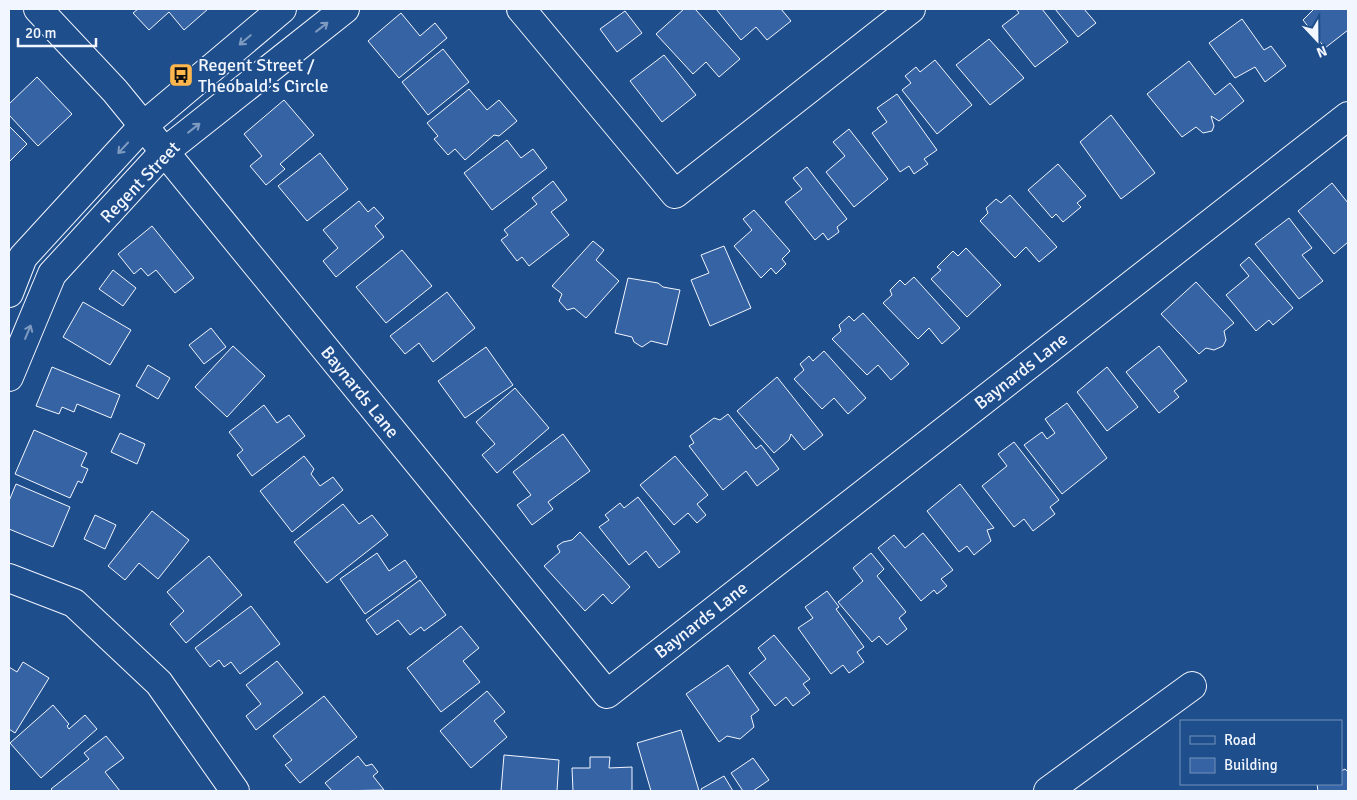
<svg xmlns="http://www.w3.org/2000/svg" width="1357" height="800" font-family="Signika,sans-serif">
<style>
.building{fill:#3563a3;stroke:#f2f6ff}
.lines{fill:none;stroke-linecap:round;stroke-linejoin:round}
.minor-casing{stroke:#f2f6ff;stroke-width:30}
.minor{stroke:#1f4e8c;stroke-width:28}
.oneway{stroke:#7e9ac0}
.labels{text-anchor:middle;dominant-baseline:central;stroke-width:4;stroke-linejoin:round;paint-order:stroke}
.poi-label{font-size:18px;fill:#f2f6ff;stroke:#1f4e8c;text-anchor:start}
.street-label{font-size:18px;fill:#f2f6ff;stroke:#1f4e8c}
</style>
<rect width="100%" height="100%" fill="#1f4e8c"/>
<!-- building -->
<g class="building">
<polygon points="138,9 208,9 184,30 169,12 149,30 133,13"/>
<polygon points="684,9 695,9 740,59 719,77 706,62 693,74 656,34"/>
<polygon points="716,9 781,9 791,21 767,40 756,27 741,40"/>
<polygon points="1016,9 1042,9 1068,42 1035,67 1002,26 1019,13"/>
<polygon points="1055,9 1084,9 1096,23 1078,37"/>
<polygon points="1314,9 1348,9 1348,30 1325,48 1303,20"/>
<polygon points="625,11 642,33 617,52 600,29"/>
<polygon points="401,13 420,36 435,23 447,38 399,78 368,41"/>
<polygon points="1242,19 1264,50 1271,46 1286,66 1265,82 1255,67 1235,78 1209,43"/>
<polygon points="989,39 1024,78 990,105 956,65"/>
<polygon points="443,49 469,82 428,115 402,82"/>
<polygon points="664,55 696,95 662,122 630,81"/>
<polygon points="935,60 972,105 937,134 902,90 911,83 905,76 916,67 920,72"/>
<polygon points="1189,61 1215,95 1230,83 1244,101 1219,121 1211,116 1214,126 1212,131 1203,133 1196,127 1182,137 1147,94"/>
<polygon points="37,77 72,114 38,146 9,115 9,104"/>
<polygon points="469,89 487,110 499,100 517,121 499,136 494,135 465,160 455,149 448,155 434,139 438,136 427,123"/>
<polygon points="897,94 937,150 924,159 928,164 914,174 909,166 900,172 872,133 887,122 877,108"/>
<polygon points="284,100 314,135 280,164 285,169 266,185 250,166 262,156 244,134"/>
<polygon points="1111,115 1155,173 1121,199 1080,142"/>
<polygon points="9,126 27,144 9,162"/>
<polygon points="849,129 888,179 854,207 826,172 845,156 833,142"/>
<polygon points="507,140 521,158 533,149 547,168 492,210 464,173"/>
<polygon points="320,153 348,189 307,221 278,186"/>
<polygon points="1058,164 1086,196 1077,203 1081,207 1063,222 1056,214 1052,218 1028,190"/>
<polygon points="807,167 847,219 837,227 839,232 828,240 823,233 815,240 785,202 802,189 793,178"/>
<polygon points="553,181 567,200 551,212 569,235 529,266 522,257 517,261 501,240 508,235 504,230 537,204 532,198"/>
<polygon points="1332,183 1348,203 1348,242 1334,254 1298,211"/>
<polygon points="1010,195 1057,247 1039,262 1026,247 1015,258 980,221 988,213 986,208 996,199 1001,203"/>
<polygon points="359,201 368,212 374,207 384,218 375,226 384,237 336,277 323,261 338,248 323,230"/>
<polygon points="754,210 790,251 782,259 786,264 776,274 771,268 761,278 734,246 752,230 743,219"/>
<polygon points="1289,218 1312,248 1302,255 1323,281 1299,299 1255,244"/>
<polygon points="152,226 194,278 175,293 156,270 148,276 141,268 134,274 118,254"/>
<polygon points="593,241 604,250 596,260 619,281 586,318 574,308 567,310 559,301 562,294 552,286"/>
<polygon points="724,246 751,308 710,326 691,280 709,273 701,255"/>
<polygon points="966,248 1001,285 967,317 931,279 941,270 937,267 953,251 958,256"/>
<polygon points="402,250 432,286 386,323 356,287"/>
<polygon points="1249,257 1293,308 1273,325 1269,320 1256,331 1226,295 1249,276 1240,265"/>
<polygon points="113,270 136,288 123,306 99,289"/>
<polygon points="914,277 960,328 942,344 929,328 918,339 883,303 892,295 890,290 900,280 905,285"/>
<polygon points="628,278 658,283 663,287 680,290 667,345 651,341 642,347 634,342 632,337 615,333"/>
<polygon points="1196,282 1234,323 1224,331 1226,340 1223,346 1214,350 1206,348 1199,354 1161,314"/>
<polygon points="447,292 475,328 433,362 419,343 405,354 390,336"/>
<polygon points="83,302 131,330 110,365 63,337"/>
<polygon points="863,313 909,364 891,380 878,365 867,375 832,339 841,331 839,325 849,316 854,321"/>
<polygon points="211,328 226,347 204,364 189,345"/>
<polygon points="233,346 265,376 227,417 195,387"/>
<polygon points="1159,346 1187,381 1174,391 1179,397 1159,413 1126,372"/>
<polygon points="486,347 513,385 465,418 438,381"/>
<polygon points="824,351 866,398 848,414 834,398 822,409 794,379 804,370 800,364 809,356 813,361"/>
<polygon points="148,365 170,378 158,399 136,386"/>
<polygon points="52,367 120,395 111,418 77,404 74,412 62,407 59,414 36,406"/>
<polygon points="1107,367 1138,407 1107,431 1077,392"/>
<polygon points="777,377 823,435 804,450 791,434 789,440 774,453 737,411"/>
<polygon points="515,388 549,428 497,473 482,455 495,444 476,422"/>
<polygon points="1067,403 1107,458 1062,494 1024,445 1042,432 1047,439 1055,433 1045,419"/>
<polygon points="264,405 277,423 289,415 305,436 252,476 237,455 243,450 229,432"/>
<polygon points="728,414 756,449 761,445 779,469 757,486 746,471 723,490 689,446 694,443 690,436 714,418 720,420"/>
<polygon points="34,430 87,453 81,466 88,469 82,483 78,481 70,498 15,474"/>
<polygon points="120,433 145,444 137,464 111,452"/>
<polygon points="563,434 590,471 548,502 553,509 532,525 517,505 531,495 513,472"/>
<polygon points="1014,442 1059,500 1050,507 1055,514 1033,531 1024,519 1014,527 982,486 1007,466 998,454"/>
<polygon points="304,456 314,469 311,474 320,486 333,477 343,490 292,532 260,491"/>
<polygon points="675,456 708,495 697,504 706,515 697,523 688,513 674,525 640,485"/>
<polygon points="16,484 70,507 53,547 9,529 9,501"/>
<polygon points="960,484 994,528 987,530 991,541 974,555 967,546 959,552 927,511"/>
<polygon points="638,497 680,552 659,568 646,551 629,565 599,527 609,520 605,515 620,503 624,508"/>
<polygon points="343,504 359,524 372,515 388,535 327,583 294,542"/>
<polygon points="152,511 189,540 158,579 139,563 125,580 108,566"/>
<polygon points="95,515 116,525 105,549 84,539"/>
<polygon points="580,532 630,587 612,604 603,594 585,611 544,566 560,552 557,546 563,542 572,540"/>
<polygon points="923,533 953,570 941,579 947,586 937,594 934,590 921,601 878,548 894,535 905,548"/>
<polygon points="377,553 389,571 405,560 417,577 365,614 340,579"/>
<polygon points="871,553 884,569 877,576 906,612 899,618 907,629 887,645 879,636 872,642 838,602 863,581 853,568"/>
<polygon points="209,556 242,595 186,643 170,624 184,611 167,592"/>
<polygon points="420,580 446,615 424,631 421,627 410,635 398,620 377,635 366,620"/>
<polygon points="827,591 839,607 836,609 864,647 857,652 864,662 849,673 843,665 831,674 798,628 813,618 805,607"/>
<polygon points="251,606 280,644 240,674 231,662 224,667 219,660 210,667 195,648"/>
<polygon points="461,626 479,648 463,661 480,682 441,712 407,668"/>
<polygon points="774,635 810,679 803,684 810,693 793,706 786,697 775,706 749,673 766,659 758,648"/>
<polygon points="277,661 303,693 256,730 246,716 261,704 246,685"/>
<polygon points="23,662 49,678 15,733 9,729 9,667 17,672"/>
<polygon points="728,665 759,710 751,716 754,727 740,739 727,736 719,742 686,694"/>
<polygon points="487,691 505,712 494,721 507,737 471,768 440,731"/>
<polygon points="324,696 357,737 300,783 285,765 292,760 273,736"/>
<polygon points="53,705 69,724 67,726 69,729 85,715 97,729 41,778 10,743"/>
<polygon points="681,730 699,791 651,791 637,743"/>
<polygon points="106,736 124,758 105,772 120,791 53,791 51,789 89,759 84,753"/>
<polygon points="504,755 559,760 557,791 501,791"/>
<polygon points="358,756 366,766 372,764 378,772 373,776 384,790 332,791 325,783"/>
<polygon points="590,757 610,757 609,768 632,767 632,791 573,791 572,768 590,768"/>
<polygon points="753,758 769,780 753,791 743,791 731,773"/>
<polygon points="1345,769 1348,772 1348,791 1318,791 1317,784 1341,784 1341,771"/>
<polygon points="724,776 733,791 702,791 701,789"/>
</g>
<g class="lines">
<defs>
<g id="minor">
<polyline points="38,9 115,91 607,694 1348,116"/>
<polyline points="521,9 675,194 911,9"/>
<polyline points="9,293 23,257 143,126 282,9"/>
<polyline points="9,377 52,274 163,153 345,9"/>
<polyline points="9,578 74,603 159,683 235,791"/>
<polyline points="1048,791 1192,686"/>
</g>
</defs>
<!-- minor casing -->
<use href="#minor" class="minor-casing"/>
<!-- minor -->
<use href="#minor" class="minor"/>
</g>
<!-- one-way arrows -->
<defs><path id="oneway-shaft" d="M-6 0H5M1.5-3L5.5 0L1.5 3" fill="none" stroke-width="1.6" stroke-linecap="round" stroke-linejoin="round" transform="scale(1.25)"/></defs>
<g class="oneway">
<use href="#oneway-shaft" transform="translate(322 27) rotate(-38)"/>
<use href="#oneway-shaft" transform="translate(245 40) rotate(140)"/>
<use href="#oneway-shaft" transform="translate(194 128) rotate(-38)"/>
<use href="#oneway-shaft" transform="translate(123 148) rotate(133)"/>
<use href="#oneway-shaft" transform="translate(28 332) rotate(-67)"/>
</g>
<!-- icons -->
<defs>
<symbol id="bus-square" viewBox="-11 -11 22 22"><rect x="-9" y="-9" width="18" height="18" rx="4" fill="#ffb74d" stroke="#1f4e8c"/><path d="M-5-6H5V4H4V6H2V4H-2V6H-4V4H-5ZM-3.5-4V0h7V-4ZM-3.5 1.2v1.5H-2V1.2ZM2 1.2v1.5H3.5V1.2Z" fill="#111"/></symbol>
</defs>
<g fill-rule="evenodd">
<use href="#bus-square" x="167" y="61" width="28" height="28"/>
</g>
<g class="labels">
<!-- poi labels -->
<g class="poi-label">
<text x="198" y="65">Regent Street /<tspan x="198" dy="21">Theobald's Circle</tspan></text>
</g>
<!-- street labels -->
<g class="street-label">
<text transform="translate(140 182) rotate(-46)">Regent Street</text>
<text transform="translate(1021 371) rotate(-38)">Baynards Lane</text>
<text transform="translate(360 392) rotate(51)">Baynards Lane</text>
<text transform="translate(701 620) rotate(-38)">Baynards Lane</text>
</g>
</g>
<!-- border -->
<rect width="1357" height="800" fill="none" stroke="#f2f6ff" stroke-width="20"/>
<!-- legend -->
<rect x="1180" y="720" width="162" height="65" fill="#1f4e8c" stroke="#7391ba"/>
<rect x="1190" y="736" width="25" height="8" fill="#1f4e8c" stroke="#7391ba"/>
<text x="1224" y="745" font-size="15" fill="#f2f6ff">Road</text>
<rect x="1190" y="758" width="25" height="15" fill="#3563a3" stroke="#7391ba"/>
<text x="1224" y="770" font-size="15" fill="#f2f6ff">Building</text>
<!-- north arrow -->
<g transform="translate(1317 40) rotate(158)" stroke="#1f4e8c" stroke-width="4" paint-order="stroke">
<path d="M0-4L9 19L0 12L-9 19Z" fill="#f2f6ff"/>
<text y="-8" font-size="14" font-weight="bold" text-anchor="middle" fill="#f2f6ff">N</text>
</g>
<!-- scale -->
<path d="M18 38v8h78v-8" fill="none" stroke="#f2f6ff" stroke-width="2.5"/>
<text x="25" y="38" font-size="15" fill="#f2f6ff" stroke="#1f4e8c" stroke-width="4" paint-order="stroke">20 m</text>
</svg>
